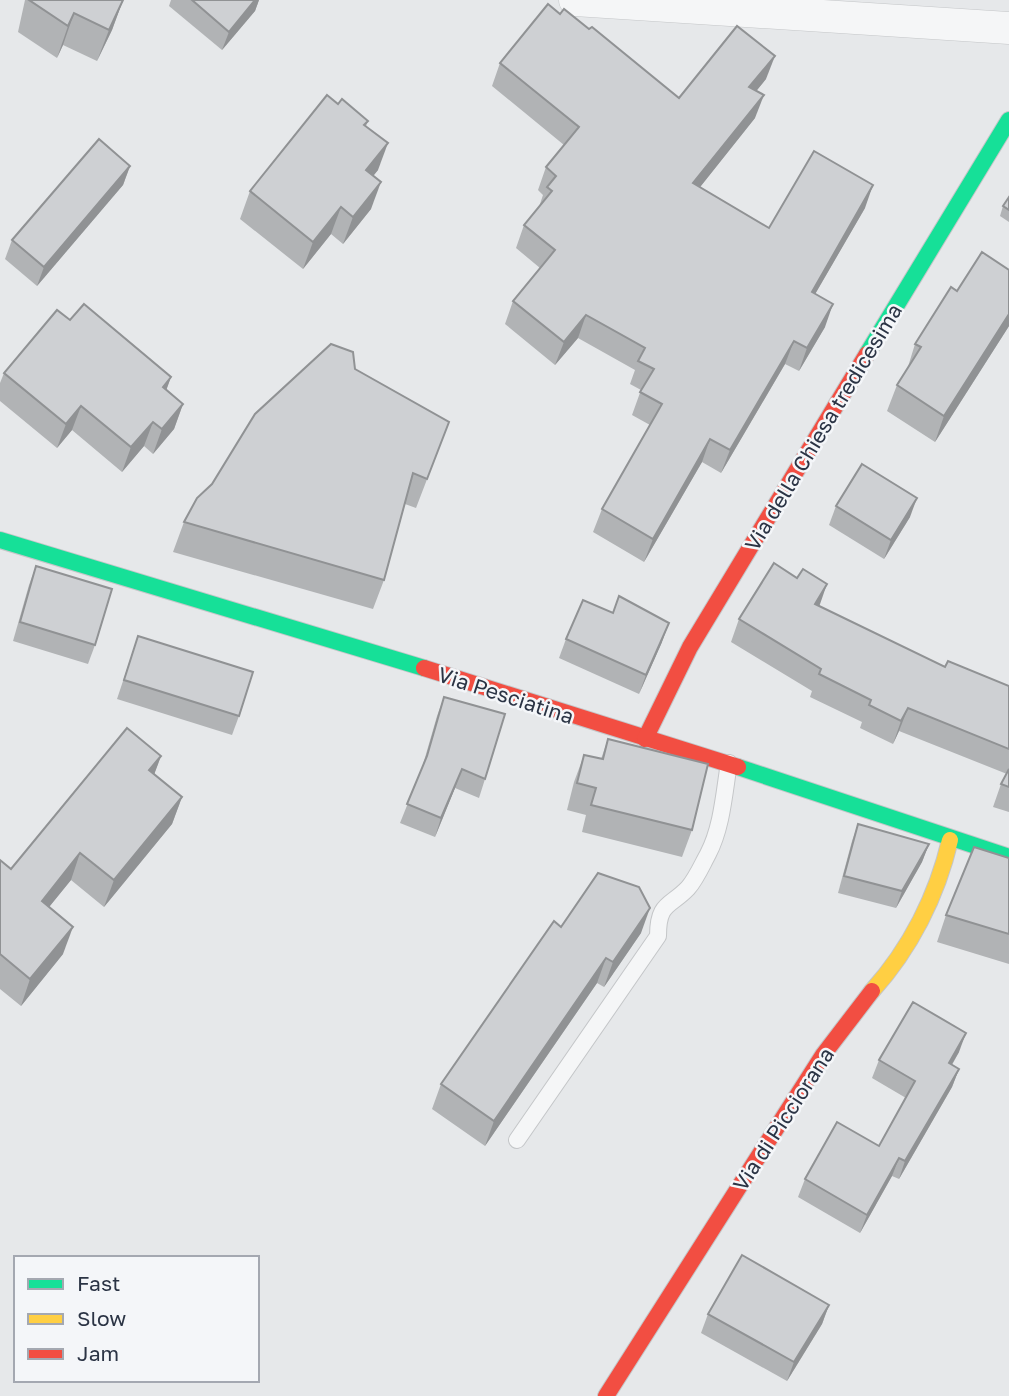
<svg xmlns="http://www.w3.org/2000/svg" width="1009" height="1396" font-family="'Golos Text',sans-serif">
<style>
.lines{fill:none;stroke-linecap:round;stroke-linejoin:round}
.lane-casing{stroke:#c4c6c8;stroke-width:18}
.street-casing{stroke:#c4c6c8;stroke-width:33}
.fast-casing{stroke:#c4c6c8;stroke-width:18}
.slow-casing{stroke:#c4c6c8;stroke-width:18}
.jam-casing{stroke:#c4c6c8;stroke-width:18}
.lane{stroke:#f5f6f7;stroke-width:16}
.street{stroke:#f5f6f7;stroke-width:32}
.fast{stroke:#16e098;stroke-width:16}
.slow{stroke:#ffcf43;stroke-width:16}
.jam{stroke:#f24e42;stroke-width:16}
.wall{fill:#b1b3b5}
.shaded-wall{fill:#909294}
.building{fill:#ced0d3;stroke:#909294;stroke-width:2}
.labels{text-anchor:middle;dominant-baseline:central;stroke-width:5;stroke-linejoin:round;paint-order:stroke}
.street-label{font-size:21px;fill:#2b3445;stroke:#f4f6f9}
</style>
<rect width="100%" height="100%" fill="#e6e8ea"/>
<g class="lines">
<defs>
<path id="lane" d="M517,1140l141,-204c0,-34 12,-29 30,-48 8,-9 14,-23 20,-34 14,-27 16,-60 21,-91"/>
<polyline id="street" points="575,0 1009,28"/>
<g id="fast">
<polyline points="867,354 1009,120"/>
<polyline points="0,540 424,668"/>
<polyline points="738,767 1009,857"/>
</g>
<path id="slow" d="M872,991c38,-42 65,-95 78,-151"/>
<g id="jam">
<polyline points="424,668 738,767"/>
<polyline points="645,739 690,647 867,354"/>
<polyline points="606,1396 823,1055 872,991"/>
</g>
</defs>
<!-- lane casing -->
<use href="#lane" class="lane-casing"/>
<!-- street casing -->
<use href="#street" class="street-casing"/>
<!-- fast casing -->
<use href="#fast" class="fast-casing"/>
<!-- slow casing -->
<use href="#slow" class="slow-casing"/>
<!-- jam casing -->
<use href="#jam" class="jam-casing"/>
<!-- lane -->
<use href="#lane" class="lane"/>
<!-- street -->
<use href="#street" class="street"/>
<!-- fast -->
<use href="#fast" class="fast"/>
<!-- slow -->
<use href="#slow" class="slow"/>
<!-- jam -->
<use href="#jam" class="jam"/>
</g>
<!-- wall -->
<g class="wall">
<polygon points="25,0 123,0 112,30 97,61 63,45 57,58 18,32"/>
<polygon points="171,0 259,0 255,11 222,50 169,6"/>
<polygon points="560,14 589,29 679,98 766,79 756,91 755,118 700,187 769,228 865,208 815,294 825,327 799,371 785,364 721,473 702,462 644,562 593,532 602,509 650,425 632,415 641,390 630,384 635,370 578,338 555,365 505,324 513,301 540,268 516,248 524,225 539,207 543,195 538,190 546,167 564,145 492,86 500,63"/>
<polygon points="338,104 368,121 366,126 378,170 373,176 371,209 343,244 331,234 303,269 240,219 250,191"/>
<polygon points="130,166 123,185 37,286 5,259 12,240"/>
<polygon points="1009,197 1009,222 1000,216 1003,206"/>
<polygon points="1009,270 1009,326 935,442 887,411 897,385 907,370 915,344 957,291"/>
<polygon points="70,320 171,377 166,390 183,404 174,429 153,454 144,446 122,472 72,430 57,448 0,401 0,383 4,373"/>
<polygon points="355,369 449,422 416,508 405,504 384,580 373,609 173,552 184,522"/>
<polygon points="836,506 910,517 884,559 829,525"/>
<polygon points="36,566 95,645 88,664 13,641 29,585"/>
<polygon points="797,578 819,606 945,667 1009,686 1009,812 993,807 1001,784 1007,774 899,731 893,744 860,728 862,722 810,697 812,691 731,642 739,619"/>
<polygon points="613,613 662,642 639,694 559,658 566,639"/>
<polygon points="138,636 239,716 232,735 117,699"/>
<polygon points="444,697 485,779 479,798 455,788 435,837 400,823 422,768 437,716"/>
<polygon points="608,739 692,830 682,857 582,832 586,815 567,810 574,782 584,755 601,759"/>
<polygon points="161,756 154,774 182,797 172,824 104,907 71,880 49,907 63,954 21,1006 0,989 0,860 11,869"/>
<polygon points="858,824 929,844 922,862 896,908 838,893 852,841"/>
<polygon points="1009,858 1009,964 937,942 946,915"/>
<polygon points="561,927 641,933 604,987 597,983 485,1146 432,1109 441,1084"/>
<polygon points="959,1052 952,1065 959,1069 952,1087 899,1179 892,1176 860,1233 798,1197 805,1179 879,1146 906,1098 872,1078 879,1060"/>
<polygon points="829,1305 822,1324 787,1381 701,1333 708,1314"/>
</g>
<!-- shaded-wall -->
<g class="shaded-wall">
<polygon points="123,0 112,30 97,61 109,30"/>
<polygon points="255,0 259,0 255,11 222,50 229,32"/>
<polygon points="74,13 63,45 57,58 68,26"/>
<polygon points="775,56 766,79 741,110 749,87"/>
<polygon points="764,95 755,118 685,206 693,183"/>
<polygon points="388,143 378,170 356,197 366,170"/>
<polygon points="130,166 123,185 37,286 44,267"/>
<polygon points="381,182 371,209 343,244 353,217"/>
<polygon points="873,185 865,208 803,315 812,292"/>
<polygon points="341,207 331,234 303,269 313,242"/>
<polygon points="833,304 825,327 799,371 807,348"/>
<polygon points="1009,314 1009,326 935,442 944,416"/>
<polygon points="586,315 578,338 555,365 564,342"/>
<polygon points="794,341 785,364 721,473 730,450"/>
<polygon points="171,377 162,402 163,387"/>
<polygon points="183,404 174,429 153,454 162,429"/>
<polygon points="81,406 72,430 57,448 66,424"/>
<polygon points="153,422 144,446 122,472 131,447"/>
<polygon points="710,439 702,462 644,562 653,539"/>
<polygon points="917,498 910,517 884,559 891,540"/>
<polygon points="827,584 819,607 815,604"/>
<polygon points="669,623 662,642 639,694 646,675"/>
<polygon points="908,708 899,731 893,744 901,721"/>
<polygon points="161,756 151,783 149,770"/>
<polygon points="462,769 455,788 435,837 441,818"/>
<polygon points="182,797 172,824 104,907 114,880"/>
<polygon points="929,844 922,862 896,908 902,891"/>
<polygon points="80,853 71,880 32,928 42,901"/>
<polygon points="650,908 641,933 604,987 613,962"/>
<polygon points="73,927 63,954 21,1006 30,979"/>
<polygon points="606,958 597,983 485,1146 494,1121"/>
<polygon points="966,1033 959,1052 942,1081 949,1063"/>
<polygon points="959,1069 952,1087 899,1179 905,1161"/>
<polygon points="899,1158 892,1176 860,1233 867,1215"/>
<polygon points="829,1305 822,1324 787,1381 794,1362"/>
</g>
<!-- building -->
<g class="building">
<polygon points="29,0 123,0 109,30 74,13 68,26"/>
<polygon points="192,0 255,0 229,32"/>
<polygon points="548,4 560,14 564,9 589,29 592,27 679,98 737,26 775,56 749,87 764,95 693,183 769,228 814,151 873,185 812,292 833,304 807,348 794,341 730,450 710,439 653,539 602,509 662,404 640,392 654,369 638,361 645,348 586,315 564,342 513,301 555,250 524,225 552,191 547,187 556,176 546,167 579,127 500,63"/>
<polygon points="327,95 338,104 342,99 368,121 364,125 388,143 366,170 381,182 353,217 341,207 313,242 250,191"/>
<polygon points="99,139 130,166 44,267 12,240"/>
<polygon points="1009,197 1009,210 1003,206"/>
<polygon points="982,252 1009,270 1009,314 944,416 897,385 921,347 915,344 951,287 957,291"/>
<polygon points="84,304 171,377 163,387 183,404 162,429 153,422 131,447 81,406 66,424 4,373 57,310 70,320"/>
<polygon points="331,344 353,352 355,369 449,422 427,479 413,473 384,580 184,522 197,498 212,484 255,414"/>
<polygon points="862,464 917,498 891,540 836,506"/>
<polygon points="774,563 797,578 803,569 827,584 815,604 945,667 948,661 1009,686 1009,749 908,708 901,721 869,705 871,700 819,674 821,669 739,619"/>
<polygon points="36,566 112,589 95,645 20,622"/>
<polygon points="619,596 669,623 646,675 566,639 583,600 613,613"/>
<polygon points="138,636 253,672 239,716 124,680"/>
<polygon points="444,697 505,714 485,779 462,769 441,818 407,804 427,756"/>
<polygon points="127,728 161,756 149,770 182,797 114,880 80,853 42,901 73,927 30,979 0,954 0,860 11,869"/>
<polygon points="608,739 708,764 692,830 591,805 596,788 577,783 584,755 603,759"/>
<polygon points="1009,769 1009,787 1001,784"/>
<polygon points="858,824 929,844 902,891 844,876"/>
<polygon points="974,847 1009,858 1009,934 946,915"/>
<polygon points="598,873 639,887 650,908 613,962 606,958 494,1121 441,1084 554,921 561,927"/>
<polygon points="913,1002 966,1033 949,1063 959,1069 905,1161 899,1158 867,1215 805,1179 837,1122 879,1146 915,1081 879,1060"/>
<polygon points="742,1255 829,1305 794,1362 708,1314"/>
</g>
<g class="labels">
<!-- street labels -->
<g class="street-label">
<text transform="translate(823 427) rotate(-59)">Via della Chiesa tredicesima</text>
<text transform="translate(506 695) rotate(18)">Via Pesciatina</text>
<text transform="translate(783 1119) rotate(-57)">Via di Picciorana</text>
</g>
</g>
<!-- legend -->
<rect x="14" y="1256" width="245" height="126" fill="#f4f6f9" stroke="#a4a8b1" stroke-width="2"/>
<rect x="28" y="1279" width="35" height="10" fill="#16e098" stroke="#a4a8b1" stroke-width="2"/>
<text x="77" y="1291" font-size="21" fill="#2b3445">Fast</text>
<rect x="28" y="1314" width="35" height="10" fill="#ffcf43" stroke="#a4a8b1" stroke-width="2"/>
<text x="77" y="1326" font-size="21" fill="#2b3445">Slow</text>
<rect x="28" y="1349" width="35" height="10" fill="#f24e42" stroke="#a4a8b1" stroke-width="2"/>
<text x="77" y="1361" font-size="21" fill="#2b3445">Jam</text>
</svg>
